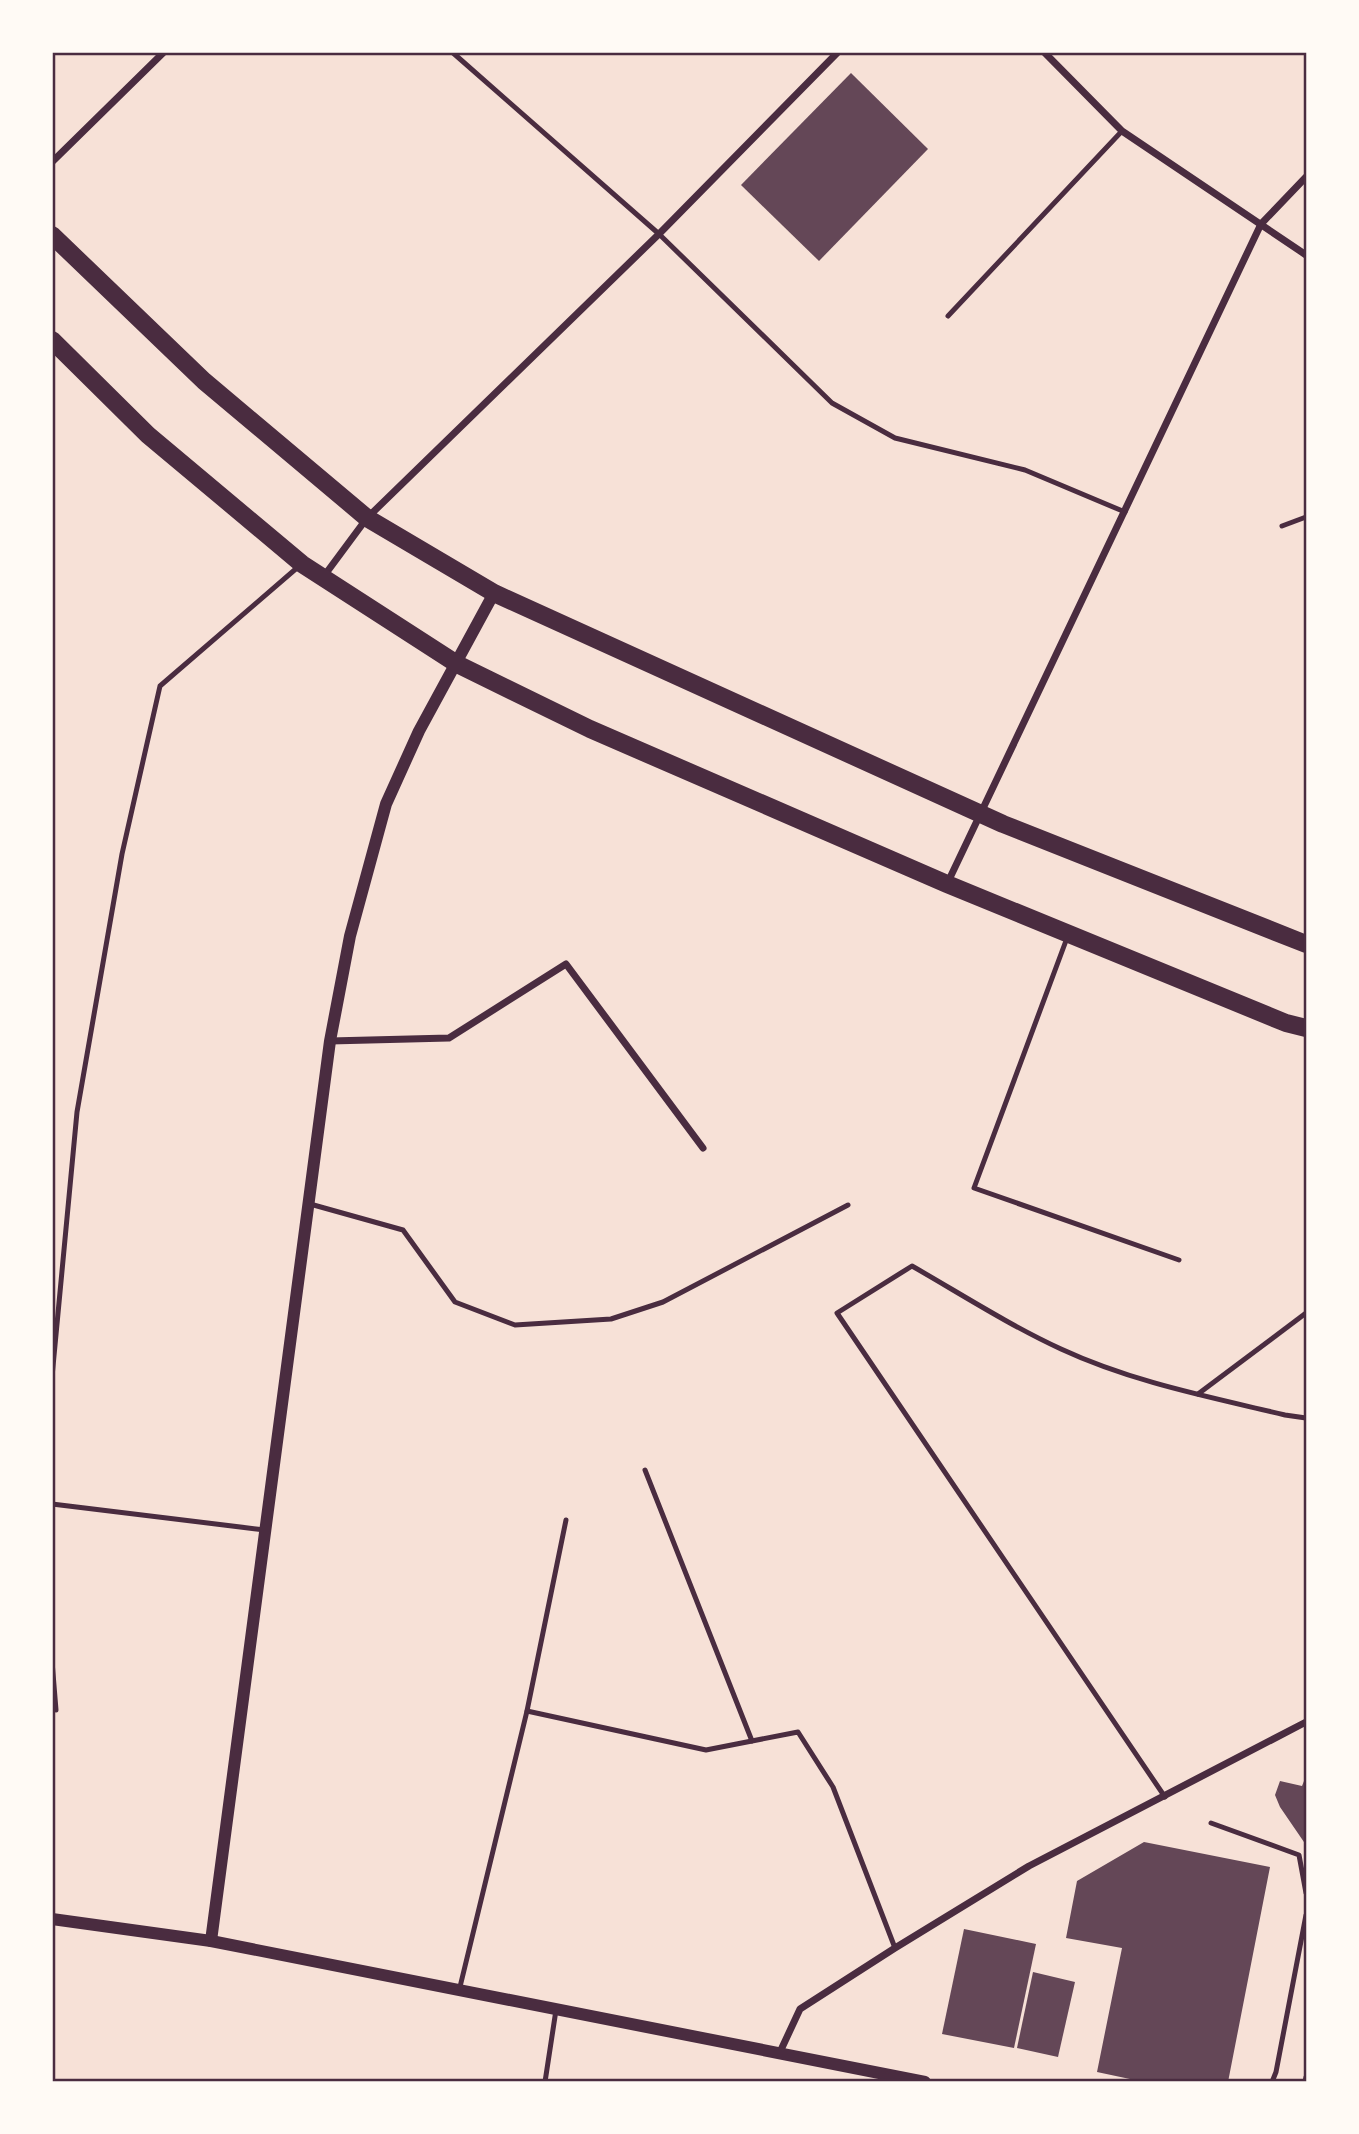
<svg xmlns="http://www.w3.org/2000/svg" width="1359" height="2134" font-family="Roboto,sans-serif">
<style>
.building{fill:#644757}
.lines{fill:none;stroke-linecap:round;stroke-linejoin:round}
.service{stroke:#4a2c40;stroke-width:5}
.minor{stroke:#4a2c40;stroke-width:7}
.tertiary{stroke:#4a2c40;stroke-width:12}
.primary{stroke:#4a2c40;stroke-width:18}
.neatline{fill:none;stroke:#4a2c40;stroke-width:2.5}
</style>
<rect width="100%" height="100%" fill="#f7e1d7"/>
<!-- building -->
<g class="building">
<polygon points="851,73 928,149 819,261 741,185"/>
<polygon points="1306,1776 1306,1845 1280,1807 1275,1795 1280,1781 1302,1786"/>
<polygon points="1144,1842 1270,1867 1228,2082 1144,2082 1097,2072 1122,1948 1066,1938 1077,1881"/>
<polygon points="964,1929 1036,1944 1014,2048 942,2034"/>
<polygon points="1033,1972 1075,1982 1058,2057 1017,2048"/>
</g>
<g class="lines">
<!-- service -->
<g class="service">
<polyline points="452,52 659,234 832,403 895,438 1025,470 1125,512"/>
<polyline points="948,316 1122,131"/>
<polyline points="1282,526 1306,517"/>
<polyline points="1067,938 974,1188 1179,1260"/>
<polyline points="310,1204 403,1230 455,1302 515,1325 611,1319 663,1302 848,1205"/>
<polyline points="52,1377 77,1112 122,854 160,686 298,567"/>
<polyline points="1198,1394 1306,1313"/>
<polyline points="645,1470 752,1741"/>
<polyline points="52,1504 265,1530"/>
<polyline points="52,1661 56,1710"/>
<polyline points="527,1711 706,1750 798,1732 833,1787 895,1948"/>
<path d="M1165,1797l-328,-484 75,-47c49,28 97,59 149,83 71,33 149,48 224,66l21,3"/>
<polyline points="1211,1823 1299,1855 1306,1893"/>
<polyline points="459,1991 527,1711 566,1520"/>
<polyline points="545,2082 556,2010"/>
<polyline points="1272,2082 1276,2072 1306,1915"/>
<polyline points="1305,2082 1306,2077"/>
</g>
<!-- minor -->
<g class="minor">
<polyline points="1044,52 1122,131 1306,255"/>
<polyline points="52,162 164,52"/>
<polyline points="324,576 367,518 659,234 838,52"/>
<polyline points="947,884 1261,224 1306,177"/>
<polyline points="330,1041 449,1038 566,964 703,1148"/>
<polyline points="780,2052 800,2009 895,1948 1029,1866 1306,1722"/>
</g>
<!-- tertiary -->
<g class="tertiary">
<polyline points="52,1919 211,1941 925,2082"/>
<polyline points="211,1941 330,1041 350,936 386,804 419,731 494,593"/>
</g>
<!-- primary -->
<g class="primary">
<polyline points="52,235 204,381 367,518 494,593 1003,824 1306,944"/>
<polyline points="52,340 148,435 302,564 457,664 590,729 947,884 1286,1023 1306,1028"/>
</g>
</g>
<!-- border -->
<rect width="1359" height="2134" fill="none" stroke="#fffaf5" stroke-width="108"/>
<rect x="54" y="54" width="1251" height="2026" class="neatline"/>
</svg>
